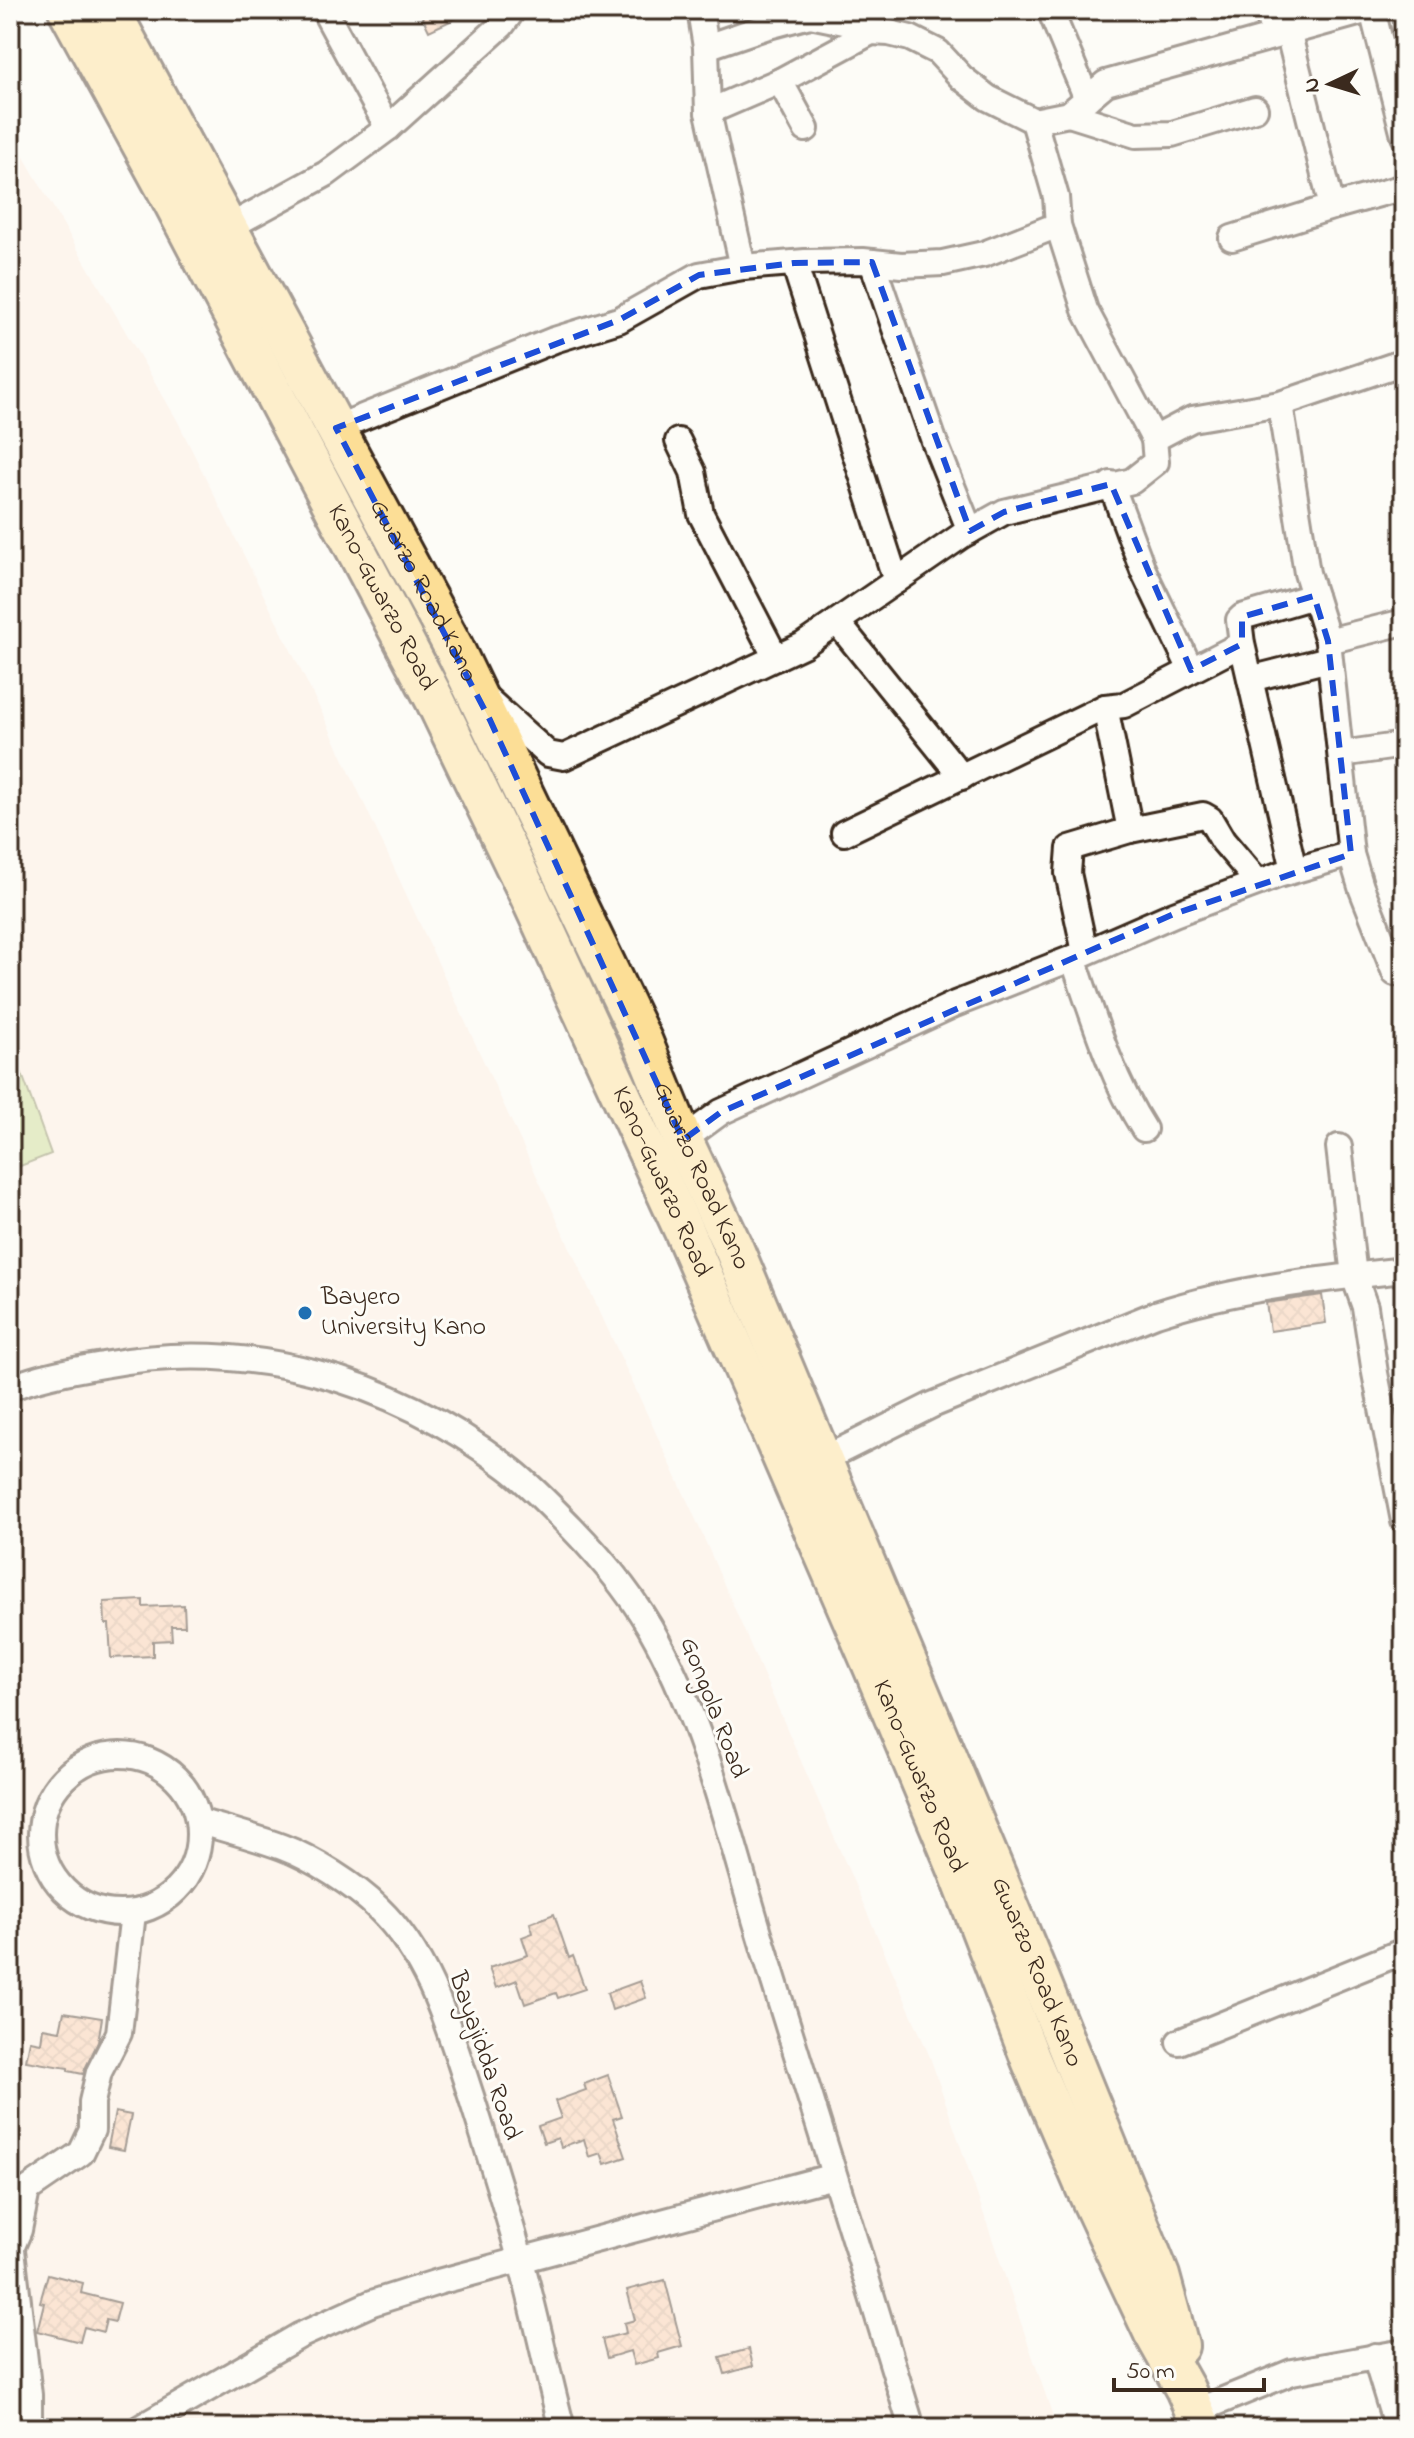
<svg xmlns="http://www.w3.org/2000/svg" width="1414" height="2438" font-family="'Indie Flower',sans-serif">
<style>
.built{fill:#fceddf}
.grass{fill:#c8da8e;stroke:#828256;stroke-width:2}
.building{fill:url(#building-cross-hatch);stroke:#3b2a1e;stroke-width:2}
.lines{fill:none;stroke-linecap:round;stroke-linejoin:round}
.minor-casing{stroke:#3b2a1e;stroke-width:30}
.primary-casing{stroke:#3b2a1e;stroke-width:44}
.minor{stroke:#fdfcf7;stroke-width:24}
.primary{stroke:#fcde96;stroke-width:38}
.marked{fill:none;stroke:#1d4ed8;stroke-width:6;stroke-dasharray:16 10;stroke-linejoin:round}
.poi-dot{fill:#1f6fb2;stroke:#fdfcf7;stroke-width:3}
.labels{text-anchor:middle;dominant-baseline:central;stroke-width:6;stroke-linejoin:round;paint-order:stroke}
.street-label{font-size:26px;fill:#3b2a1e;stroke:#fdfcf7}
.poi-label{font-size:26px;fill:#3b2a1e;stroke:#fdfcf7;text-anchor:start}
</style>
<defs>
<pattern id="building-cross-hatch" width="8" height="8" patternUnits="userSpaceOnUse" patternTransform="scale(2)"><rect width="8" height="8" fill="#f9caa8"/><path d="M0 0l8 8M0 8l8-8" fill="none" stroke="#d6ae90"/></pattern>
</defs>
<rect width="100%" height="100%" fill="#fdfcf7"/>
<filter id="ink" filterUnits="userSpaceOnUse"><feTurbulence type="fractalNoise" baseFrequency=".0125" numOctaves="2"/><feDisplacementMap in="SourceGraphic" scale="16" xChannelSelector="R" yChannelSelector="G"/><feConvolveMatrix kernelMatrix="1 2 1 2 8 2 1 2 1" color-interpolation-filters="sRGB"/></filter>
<g filter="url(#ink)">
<!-- built -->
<polygon class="built" points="10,133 177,420 324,717 693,1513 930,2057 1057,2428 10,2428"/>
<!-- grass -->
<polygon class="grass" points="10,1041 51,1154 10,1170"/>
<!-- building -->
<g class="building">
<polygon points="419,10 474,10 429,31"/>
<polygon points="1322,1295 1326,1323 1270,1331 1266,1303"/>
<polygon points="143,1600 143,1607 184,1605 185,1626 171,1626 172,1640 153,1641 153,1656 111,1658 109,1624 105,1624 104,1602"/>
<polygon points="554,1914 569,1958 573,1956 585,1989 558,1998 556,1993 525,2004 517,1980 496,1988 489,1968 528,1955 522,1937 533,1933 530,1923"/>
<polygon points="640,1981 646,1998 612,2010 607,1993"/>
<polygon points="64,2012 102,2018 98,2042 83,2074 68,2071 68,2068 26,2061 30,2041 41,2043 43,2028 60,2031"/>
<polygon points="608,2075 622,2116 613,2119 626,2157 605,2164 601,2153 589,2157 584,2139 561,2147 558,2138 544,2143 538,2126 561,2118 555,2101 586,2090 584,2084"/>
<polygon points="115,2112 131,2115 124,2150 108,2147"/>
<polygon points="48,2274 83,2283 81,2293 120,2303 115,2322 106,2320 103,2332 84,2327 80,2342 37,2331 44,2303 40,2302"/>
<polygon points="665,2280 682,2346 658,2353 659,2358 634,2365 630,2351 607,2358 602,2339 626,2333 624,2323 635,2320 627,2290"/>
<polygon points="749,2349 753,2366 725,2374 720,2357"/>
</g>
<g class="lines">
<defs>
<g id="minor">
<polyline points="324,10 388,128"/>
<polyline points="700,10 706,47 708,112 743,267"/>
<polyline points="1050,10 1087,99"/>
<polyline points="1267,10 1274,35"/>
<polyline points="1372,10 1404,136"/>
<polyline points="1288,31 1332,207 1404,187"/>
<polyline points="706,47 765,27 810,15 854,24 871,32 889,33 910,38 938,52 962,78 988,98 1034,121 1069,114 1106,83 1369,10"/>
<polyline points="780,81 806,129"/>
<polyline points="708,112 780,81 871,32"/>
<polyline points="1069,114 1136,135 1172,134 1255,109"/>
<polyline points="1034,121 1056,197 1058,225 1085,310 1154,439 1192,419 1280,404 1404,362"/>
<polyline points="229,227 326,174 388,128 502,25 513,10"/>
<polyline points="1232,238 1332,207"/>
<polyline points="872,262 934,441 970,531"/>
<polyline points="794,263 896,581"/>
<polyline points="1280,404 1307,573 1328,641 1351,854 1361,887 1395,973"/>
<polyline points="336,428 554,340 619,320 699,275 743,267 805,262 863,261 901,265 943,263 984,254 1058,225"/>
<polyline points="678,441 693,472 701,514 776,658"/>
<polyline points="1111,484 1143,570 1191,670"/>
<polyline points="837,622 962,777"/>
<polyline points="1328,641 1404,622"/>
<polyline points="1250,679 1329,659"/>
<polyline points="486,698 548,754 564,757 803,645 961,536 1004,512 1132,481 1156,462 1154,439"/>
<polyline points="1105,707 1130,830"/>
<polyline points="1341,754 1404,745"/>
<polyline points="844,833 1105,707 1124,705 1242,644"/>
<polyline points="1294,870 1242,644 1239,620 1242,617 1314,596"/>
<polyline points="1085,952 1068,873 1070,848 1130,830 1203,815 1210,819 1223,841 1258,882"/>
<path d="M1073,958c20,58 38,119 71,171"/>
<polyline points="683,1140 721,1112 955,1004 1073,958 1174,914 1278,875 1351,854"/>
<polyline points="1339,1147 1354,1276 1365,1307 1375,1373 1404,1521"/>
<path d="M10,1388c29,-12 62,-18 93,-23 145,-27 287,13 404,102 23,17 43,39 64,60 33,34 64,71 86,113 51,96 75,206 107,309 49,159 100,319 148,479"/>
<path d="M822,1460l110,-55 224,-91c80,-26 165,-35 248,-44"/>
<circle cx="120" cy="1834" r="79"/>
<path d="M201,1822c27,8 54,15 81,25 30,11 74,39 96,61 52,50 71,121 93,188 17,54 34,107 49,162 16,56 27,114 42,170"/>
<polyline points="1179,2042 1404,1951"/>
<polyline points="12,2250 29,2395 29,2425"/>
<polyline points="10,2251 19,2230 27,2190 81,2153 92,2130 92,2102 99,2072 119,2033 133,1913"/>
<polyline points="1375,2356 1397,2428"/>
<polyline points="1194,2412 1292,2372 1404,2352"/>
<polyline points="140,2428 299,2336 372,2303 438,2282 834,2176"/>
</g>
<g id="primary">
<path id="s1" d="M68,10l104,190 263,500 94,195 154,334 190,438 86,206 72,187 55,129 67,143 32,57 17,39"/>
<path id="s2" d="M110,10l344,638 189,394 40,98 51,109 305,728 121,299 19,70"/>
</g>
</defs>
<!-- minor casing -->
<use href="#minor" class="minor-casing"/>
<!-- primary casing -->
<use href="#primary" class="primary-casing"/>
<!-- minor -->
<use href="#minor" class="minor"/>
<!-- primary -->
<use href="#primary" class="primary"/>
</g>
</g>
<!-- marked area -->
<path d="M0 0H1414V2438H0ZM872,262l98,269 34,-19 107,-28 80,186 51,-26v-27l72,-21 14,45 23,213 -177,60 -453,198 -38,28 -193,-420 -154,-292 283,-108 80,-45 95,-12z" fill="#fdfcf7" fill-opacity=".55" fill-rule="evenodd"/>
<path class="marked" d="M872,262l98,269 34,-19 107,-28 80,186 51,-26v-27l72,-21 14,45 23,213 -177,60 -453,198 -38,28 -193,-420 -154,-292 283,-108 80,-45 95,-12z"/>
<!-- markers -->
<circle class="poi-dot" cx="305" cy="1313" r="8"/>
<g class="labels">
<!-- street labels -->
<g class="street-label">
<text stroke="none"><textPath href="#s2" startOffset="660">Gwarzo Road Kano</textPath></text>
<text stroke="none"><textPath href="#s1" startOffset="666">Kano-Gwarzo Road</textPath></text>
<text stroke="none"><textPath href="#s2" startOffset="1308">Gwarzo Road Kano</textPath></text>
<text stroke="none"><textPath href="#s1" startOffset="1314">Kano-Gwarzo Road</textPath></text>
<text transform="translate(713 1708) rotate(69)">Gongola Road</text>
<text stroke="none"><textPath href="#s1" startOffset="1962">Kano-Gwarzo Road</textPath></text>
<text stroke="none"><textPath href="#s2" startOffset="2172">Gwarzo Road Kano</textPath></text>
<text transform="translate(484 2056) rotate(71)">Bayajidda Road</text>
</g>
<!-- poi labels -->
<g class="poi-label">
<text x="321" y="1298">Bayero<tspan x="321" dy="30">University Kano</tspan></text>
</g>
</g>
<!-- margin -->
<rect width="1414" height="2438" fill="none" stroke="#fdfcf7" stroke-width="40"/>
<rect x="20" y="20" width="1374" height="2398" fill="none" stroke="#3b2a1e" stroke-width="3" filter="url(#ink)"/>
<!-- north arrow -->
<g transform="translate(1330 84) rotate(266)" stroke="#fdfcf7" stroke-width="6" paint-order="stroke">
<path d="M0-6L14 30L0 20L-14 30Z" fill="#3b2a1e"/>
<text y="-12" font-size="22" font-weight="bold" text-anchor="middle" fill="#3b2a1e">N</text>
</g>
<!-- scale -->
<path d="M1114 2378v12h150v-12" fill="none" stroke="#3b2a1e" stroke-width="4"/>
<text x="1126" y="2378" font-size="24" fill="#3b2a1e" stroke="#fdfcf7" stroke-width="6" paint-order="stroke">50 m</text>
</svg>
